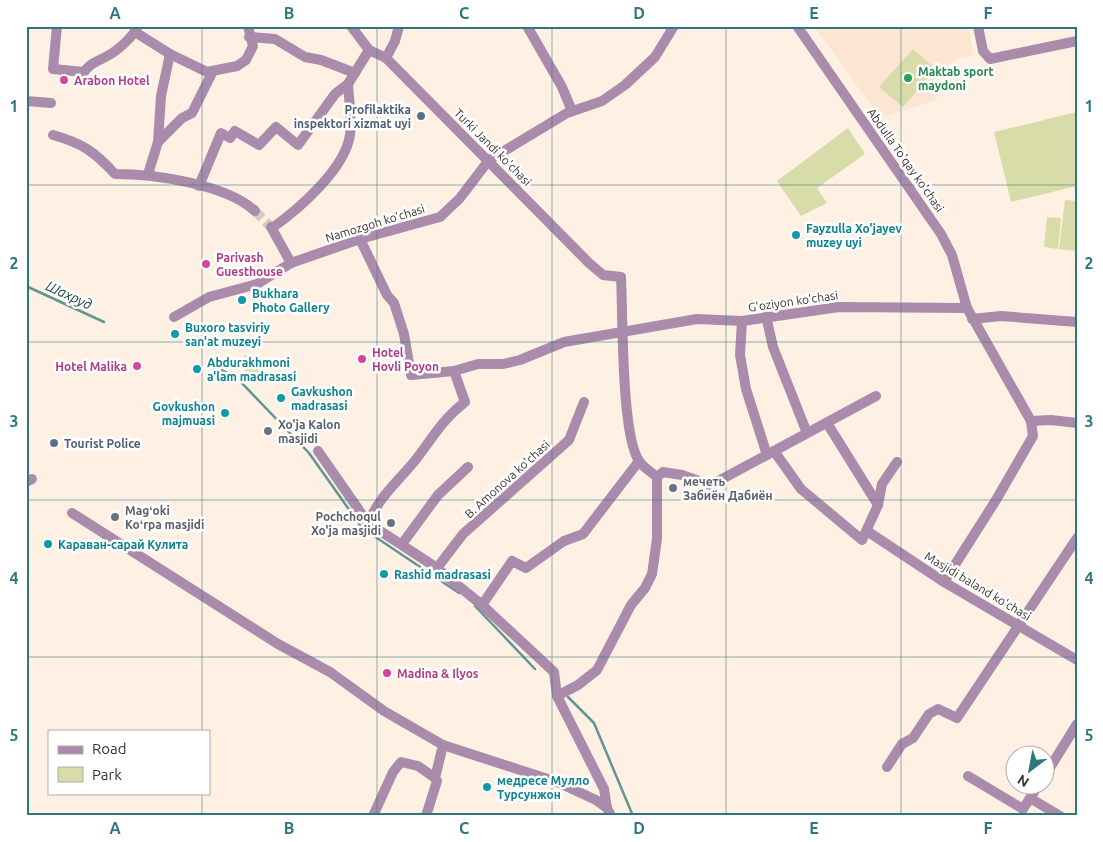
<svg xmlns="http://www.w3.org/2000/svg" width="1103" height="842" font-family="Ubuntu,sans-serif">
<style>
.built{fill:#fce6d1}
.green{fill:#d7dca8}
.lines{fill:none;stroke-linecap:round;stroke-linejoin:round}
.stream{stroke:#629594;stroke-width:2.5}
.minor-tunnel{stroke:#d6cbbf;stroke-width:10;stroke-dasharray:10 5;stroke-linecap:butt}
.minor{stroke:#ab8bac;stroke-width:10}
.grid{fill:none;stroke:#2f777f;stroke-width:1;stroke-opacity:0.55}
.leisure-dot{fill:#2e9e5b;stroke:#fff;stroke-width:2}
.hotel-dot{fill:#d1479c;stroke:#fff;stroke-width:2}
.service-dot{fill:#5c6f8a;stroke:#fff;stroke-width:2}
.culture-dot{fill:#0f9aa8;stroke:#fff;stroke-width:2}
.worship-dot{fill:#6b7280;stroke:#fff;stroke-width:2}
.labels{text-anchor:middle;dominant-baseline:central;stroke-width:5;stroke-linejoin:round;paint-order:stroke}
.leisure-label{font-size:12px;font-weight:bold;fill:#27864d;stroke:#fff;text-anchor:start}
.hotel-label{font-size:12px;font-weight:bold;fill:#b23c85;stroke:#fff;text-anchor:start}
.service-label{font-size:12px;font-weight:bold;fill:#4e5e75;stroke:#fff;text-anchor:end}
.street-label{font-size:12px;fill:#38322c;stroke:#fff}
.culture-label{font-size:12px;font-weight:bold;fill:#0d838f;stroke:#fff;text-anchor:start}
.worship-label{font-size:12px;font-weight:bold;fill:#5b616d;stroke:#fff;text-anchor:start}
.water-label{font-size:14px;font-style:italic;fill:#1f4344;stroke:#fff}
.neatline{fill:none;stroke:#2f777f;stroke-width:2}
.grid-label{font-size:16px;text-anchor:middle;font-weight:bold;fill:#2f777f}
</style>
<rect width="100%" height="100%" fill="#fef1e4"/>
<!-- built -->
<polygon class="built" points="814,26 969,26 973,55 958,59 938,71 936,78 940,94 935,100 880,118"/>
<!-- green -->
<g class="green">
<polygon points="913,49 936,69 903,107 879,87"/>
<polygon points="1077,112 1077,186 1011,202 994,132"/>
<polygon points="848,128 865,154 817,188 827,203 801,216 777,181"/>
<polygon points="1065,200 1077,201 1077,251 1059,249"/>
<polygon points="1047,217 1061,218 1058,249 1044,247"/>
<polygon points="245,355 265,362 261,373 256,381 240,365"/>
</g>
<g class="lines">
<!-- stream -->
<g class="stream">
<polyline points="26,286 104,322"/>
<polyline points="221,370 236,377 309,453 360,525"/>
<polyline points="365,530 459,593"/>
<polyline points="475,606 535,669"/>
<polyline points="568,697 594,723 633,816"/>
</g>
<!-- minor-tunnel -->
<polyline class="minor-tunnel" points="255,211 271,227"/>
<!-- minor -->
<g class="minor">
<path d="M57,26l-4,43 31,3c7,-10 15,-11 25,-17 9,-5 25,-19 28,-28"/>
<path d="M351,26l18,24 17,8 203,205 14,12 18,2c2,38 0,157 18,184 4,6 12,11 18,16l6,-5 19,3 29,10 165,-89"/>
<polyline points="527,26 562,87 572,111"/>
<polyline points="797,26 941,234 952,255 967,308 1031,421 1033,436 996,500 944,582"/>
<polyline points="978,26 983,51 990,59 1077,41"/>
<polyline points="135,32 170,54 207,72 237,66 246,60 253,46 248,26"/>
<polyline points="249,37 275,39 305,57 321,60 355,73"/>
<polyline points="386,58 395,41 399,26"/>
<polyline points="26,101 51,103"/>
<path d="M53,135c29,8 42,17 62,39 39,0 111,10 140,37"/>
<polyline points="158,142 182,118 192,113 213,71"/>
<polyline points="148,174 158,142 161,96 170,54"/>
<polyline points="199,186 221,133 230,138 235,131 259,145 276,127 298,145 335,94 348,84 369,50"/>
<polyline points="271,227 291,263"/>
<path d="M272,228c27,-19 73,-59 78,-93 2,-16 -1,-35 -2,-51"/>
<polyline points="360,239 387,295 394,303 404,334 411,375 454,371 478,364 503,364 520,360 564,342 697,319 742,321 839,307 967,308"/>
<polyline points="766,316 773,347 807,433"/>
<polyline points="174,317 209,297 257,284 291,263 360,239 440,217 460,198 489,160 567,113 602,101 625,85 655,57 674,26"/>
<polyline points="972,319 1001,316 1077,322"/>
<polyline points="742,321 740,355 746,389 767,455"/>
<polyline points="1031,421 1051,420 1077,423"/>
<polyline points="827,423 878,505"/>
<polyline points="318,451 368,523 434,566 482,605 554,672 557,696 604,789 607,808 611,816"/>
<polyline points="774,451 801,489 862,540 878,505 882,484 897,462"/>
<polyline points="26,482 32,479"/>
<polyline points="72,513 278,644 330,672 384,711 443,745 557,782 596,800 607,808"/>
<path d="M368,523c13,-29 31,-42 49,-65 16,-21 27,-40 48,-56l-11,-31"/>
<polyline points="867,531 944,582 1077,660"/>
<polyline points="402,544 438,495 468,467"/>
<polyline points="437,568 463,534 569,440 584,402"/>
<polyline points="482,605 512,561 526,568 564,541 583,534 639,461"/>
<polyline points="557,696 578,685 597,670 631,605 645,588 652,574 657,539 657,477"/>
<polyline points="887,767 902,744 913,738 929,714 938,709 957,718 1077,538"/>
<polyline points="1046,774 1077,724"/>
<polyline points="968,776 1023,809 1039,784"/>
<polyline points="1030,798 1060,816"/>
<polyline points="373,816 393,772 401,762 418,766 435,778"/>
<polyline points="426,816 437,781 435,778 443,745"/>
</g>
</g>
<!-- grid -->
<path class="grid" d="M202,26v705M377,26v790M552,26v790M726,26v790M901,26v790M26,185h1051M26,342h1051M26,500h1051M26,657h1051M202,793v23"/>
<!-- markers -->
<circle class="leisure-dot" cx="908" cy="78" r="5"/>
<g class="hotel-dot">
<circle cx="64" cy="80" r="5"/>
<circle cx="206" cy="264" r="5"/>
<circle cx="362" cy="359" r="5"/>
<circle cx="137" cy="366" r="5"/>
<circle cx="387" cy="673" r="5"/>
</g>
<g class="service-dot">
<circle cx="421" cy="116" r="5"/>
<circle cx="54" cy="443" r="5"/>
</g>
<g class="culture-dot">
<circle cx="796" cy="235" r="5"/>
<circle cx="242" cy="300" r="5"/>
<circle cx="175" cy="334" r="5"/>
<circle cx="197" cy="369" r="5"/>
<circle cx="281" cy="398" r="5"/>
<circle cx="225" cy="413" r="5"/>
<circle cx="48" cy="544" r="5"/>
<circle cx="384" cy="574" r="5"/>
<circle cx="487" cy="787" r="5"/>
</g>
<g class="worship-dot">
<circle cx="268" cy="431" r="5"/>
<circle cx="673" cy="488" r="5"/>
<circle cx="115" cy="517" r="5"/>
<circle cx="391" cy="523" r="5"/>
</g>
<g class="labels">
<!-- leisure labels -->
<g class="leisure-label">
<text x="918" y="71">Maktab sport<tspan x="918" dy="14">maydoni</tspan></text>
</g>
<!-- hotel labels -->
<g class="hotel-label">
<text x="74" y="80">Arabon Hotel</text>
<text x="216" y="257">Parivash<tspan x="216" dy="14">Guesthouse</tspan></text>
<text x="372" y="352">Hotel<tspan x="372" dy="14">Hovli Poyon</tspan></text>
<text x="127" y="366" text-anchor="end">Hotel Malika</text>
<text x="397" y="673">Madina &amp; Ilyos</text>
</g>
<!-- service labels -->
<g class="service-label">
<text x="411" y="109">Profilaktika<tspan x="411" dy="14">inspektori xizmat uyi</tspan></text>
<text x="64" y="443" text-anchor="start">Tourist Police</text>
</g>
<!-- street labels -->
<g class="street-label">
<text transform="translate(493 147) rotate(45)">Turki Jandi ko'chasi</text>
<text transform="translate(906 160) rotate(55)">Abdulla To'qay ko'chasi</text>
<text transform="translate(375 223) rotate(-17)">Namozgoh ko'chasi</text>
<text transform="translate(793 301) rotate(-8)">G'oziyon ko'chasi</text>
<text transform="translate(507 479) rotate(-42)">B. Amonova ko'chasi</text>
<text transform="translate(978 586) rotate(31)">Masjidi baland ko'chasi</text>
</g>
<!-- culture labels -->
<g class="culture-label">
<text x="806" y="228">Fayzulla Xo'jayev<tspan x="806" dy="14">muzey uyi</tspan></text>
<text x="252" y="293">Bukhara<tspan x="252" dy="14">Photo Gallery</tspan></text>
<text x="185" y="327">Buxoro tasviriy<tspan x="185" dy="14">san'at muzeyi</tspan></text>
<text x="207" y="362">Abdurakhmoni<tspan x="207" dy="14">a'lam madrasasi</tspan></text>
<text x="291" y="391">Gavkushon<tspan x="291" dy="14">madrasasi</tspan></text>
<text x="215" y="406" text-anchor="end">Govkushon<tspan x="215" dy="14">majmuasi</tspan></text>
<text x="58" y="544">Караван-сарай Кулита</text>
<text x="394" y="574">Rashid madrasasi</text>
<text x="497" y="780">медресе Мулло<tspan x="497" dy="14">Турсунжон</tspan></text>
</g>
<!-- worship labels -->
<g class="worship-label">
<text x="278" y="424">Xo'ja Kalon<tspan x="278" dy="14">masjidi</tspan></text>
<text x="683" y="481">мечеть<tspan x="683" dy="14">Забиён Дабиён</tspan></text>
<text x="125" y="510">Magʻoki<tspan x="125" dy="14">Koʻrpa masjidi</tspan></text>
<text x="381" y="516" text-anchor="end">Pochchoqul<tspan x="381" dy="14">Xo'ja masjidi</tspan></text>
</g>
<!-- water labels -->
<g class="water-label">
<text transform="translate(69 295) rotate(25)">Шахруд</text>
</g>
</g>
<!-- border -->
<rect width="1103" height="842" fill="none" stroke="#ffffff" stroke-width="55"/>
<!-- legend -->
<rect x="48" y="730" width="162" height="65" fill="#ffffff" stroke="#afadab"/>
<rect x="58" y="746" width="25" height="8" fill="#ab8bac" stroke="#afadab"/>
<text x="92" y="754" font-size="15" fill="#38322c">Road</text>
<rect x="58" y="767" width="25" height="15" fill="#d7dca8" stroke="#afadab"/>
<text x="92" y="780" font-size="15" fill="#38322c">Park</text>
<!-- north arrow -->
<g transform="translate(1030 770) rotate(212)"><circle r="24" fill="#ffffff" stroke="#afadab"/>
<path d="M0-4L9 19L0 12L-9 19Z" fill="#2f777f"/>
<text y="-8" font-size="14" font-weight="bold" text-anchor="middle" fill="#38322c">N</text>
</g>
<rect x="28" y="28" width="1048" height="786" class="neatline"/>
<g class="grid-label">
<text x="115" y="19">A</text>
<text x="289" y="19">B</text>
<text x="464" y="19">C</text>
<text x="639" y="19">D</text>
<text x="814" y="19">E</text>
<text x="988" y="19">F</text>
<text x="14" y="112">1</text>
<text x="1089" y="112">1</text>
<text x="14" y="269">2</text>
<text x="1089" y="269">2</text>
<text x="14" y="427">3</text>
<text x="1089" y="427">3</text>
<text x="14" y="584">4</text>
<text x="1089" y="584">4</text>
<text x="14" y="741">5</text>
<text x="1089" y="741">5</text>
<text x="115" y="834">A</text>
<text x="289" y="834">B</text>
<text x="464" y="834">C</text>
<text x="639" y="834">D</text>
<text x="814" y="834">E</text>
<text x="988" y="834">F</text>
</g>
</svg>
